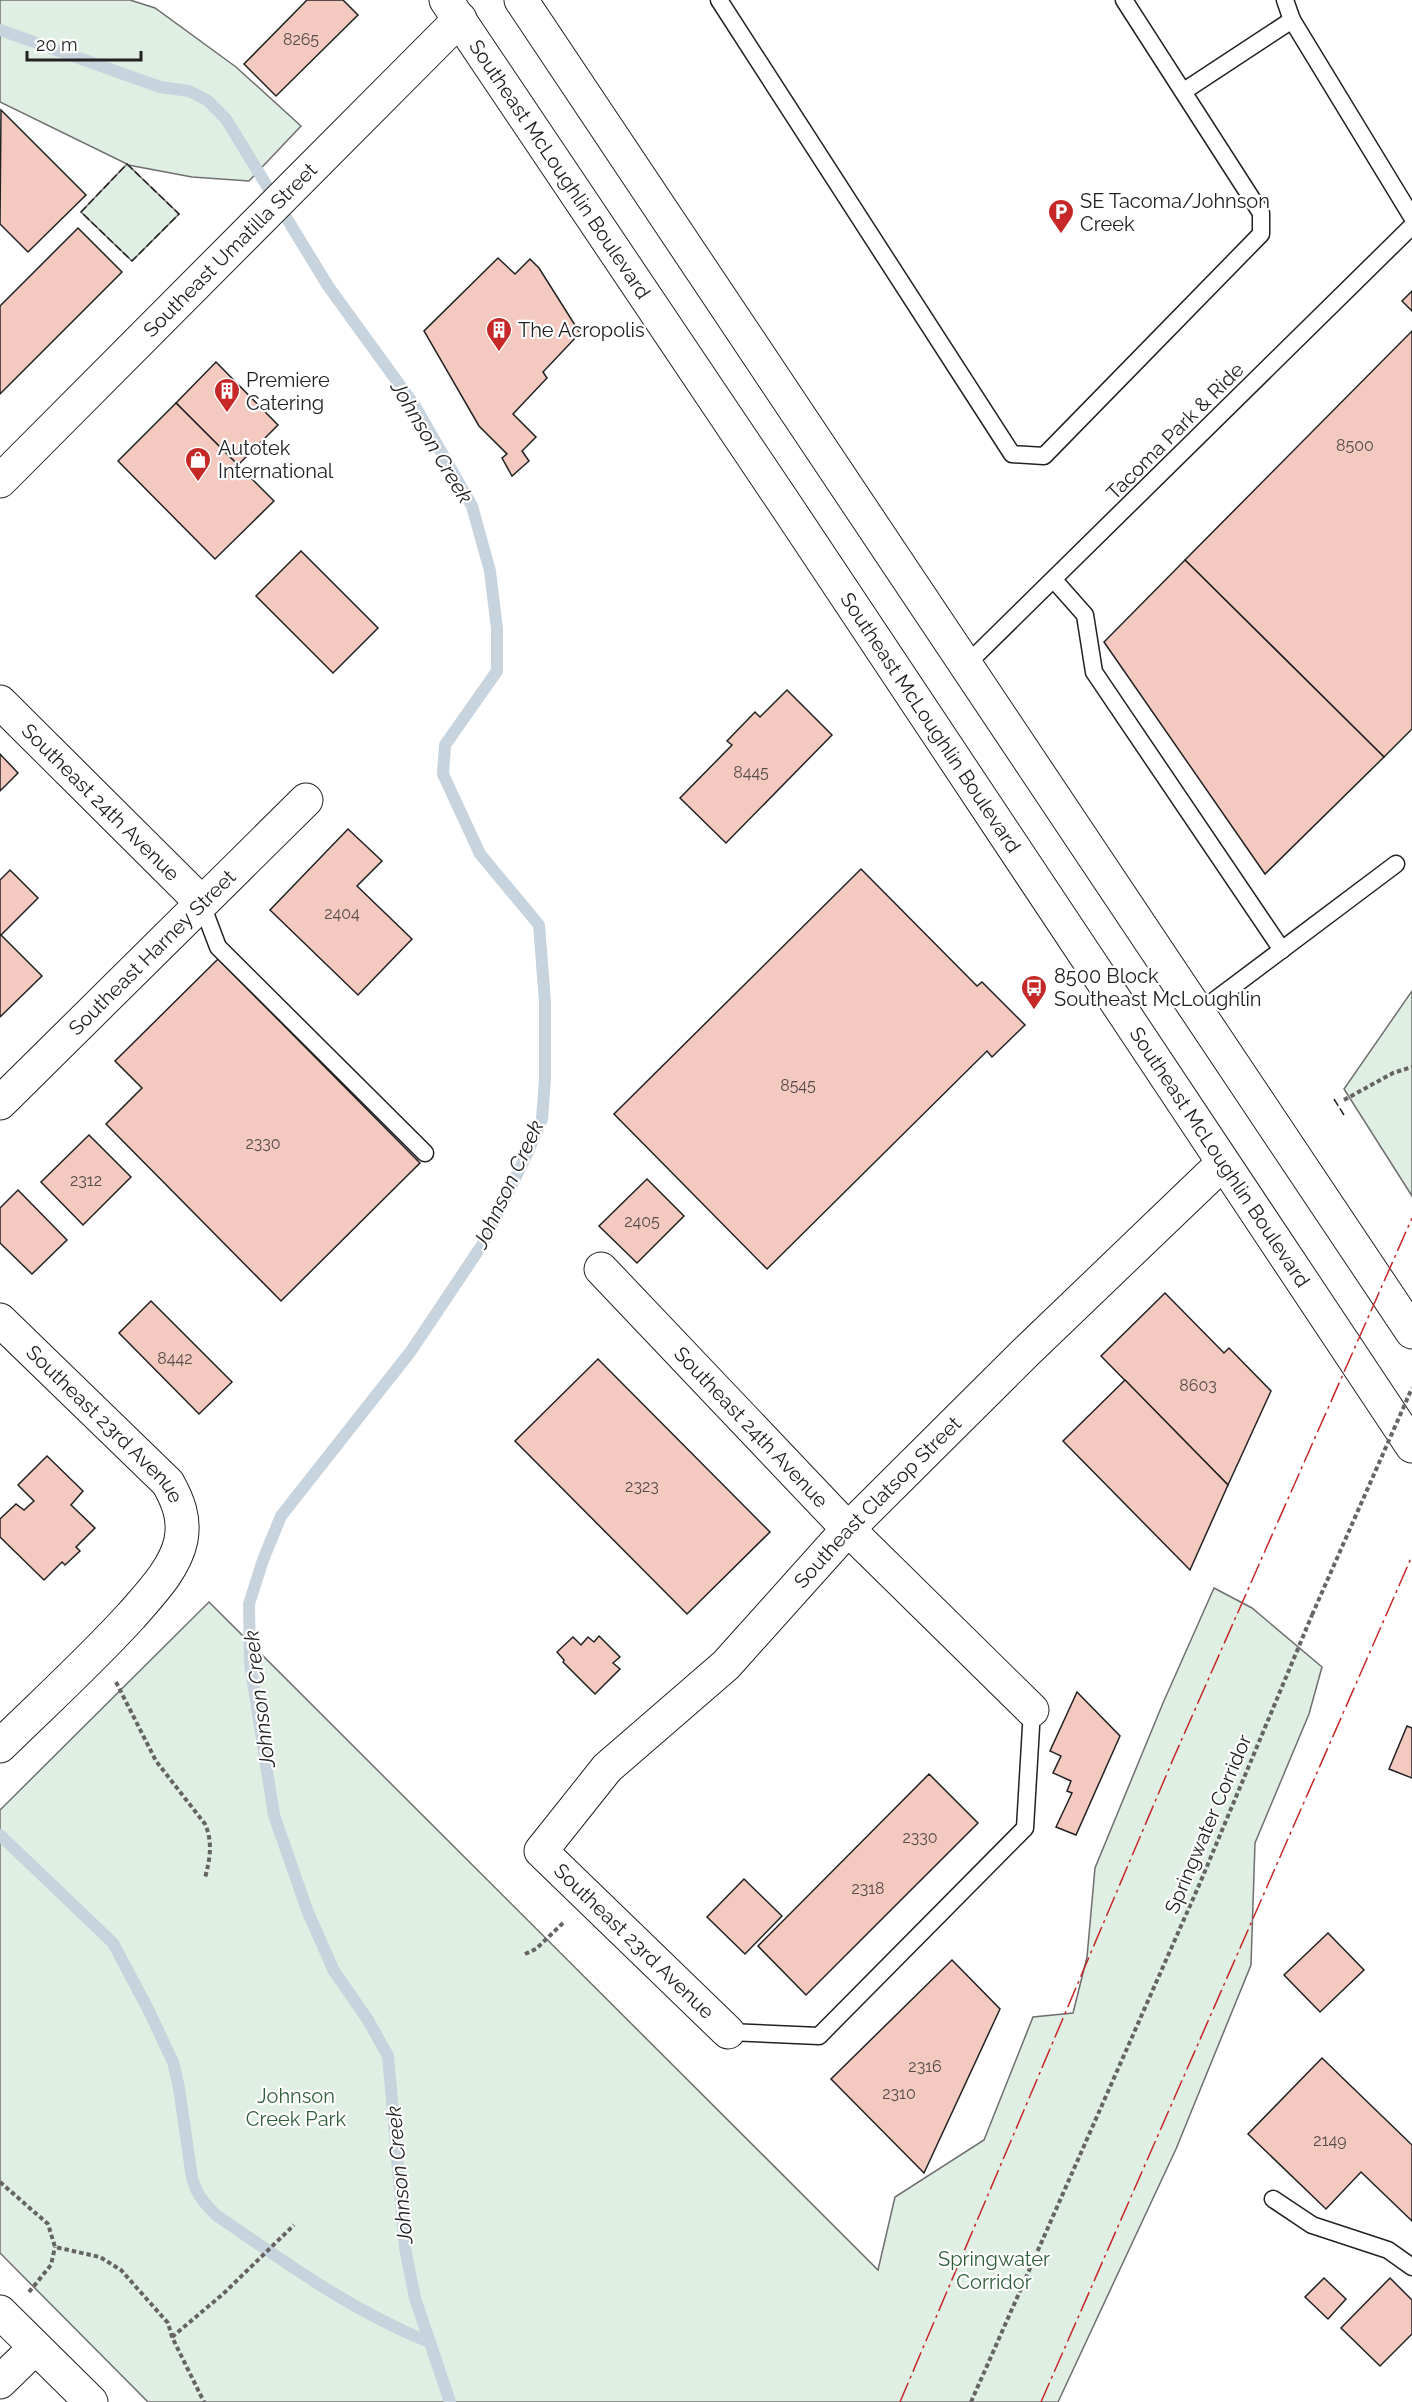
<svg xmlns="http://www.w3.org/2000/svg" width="1412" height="2402" font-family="Raleway,sans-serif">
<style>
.green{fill:#e0efe3;stroke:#6f6f6f;stroke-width:1.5}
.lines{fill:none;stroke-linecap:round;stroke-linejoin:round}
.stream{stroke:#c7d3dd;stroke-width:12}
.building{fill:#f3c9c0;stroke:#222;stroke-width:1.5}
.service-casing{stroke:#222;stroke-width:19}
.minor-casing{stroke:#222;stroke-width:35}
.trunk-casing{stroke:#222;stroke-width:35}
.path{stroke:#646464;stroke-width:4;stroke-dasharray:4.5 3;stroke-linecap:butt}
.service{stroke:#fff;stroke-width:16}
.minor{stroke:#fff;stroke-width:33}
.trunk{stroke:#fff;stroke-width:33}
.path-bridge{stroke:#646464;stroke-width:4;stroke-dasharray:4.5 3;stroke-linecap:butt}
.fence{stroke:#222;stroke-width:1.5;stroke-dasharray:8 3;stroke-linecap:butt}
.power{stroke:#c62828;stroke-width:1.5;stroke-dasharray:21 4.5 3 4.5;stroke-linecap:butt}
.labels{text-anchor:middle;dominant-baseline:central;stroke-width:4.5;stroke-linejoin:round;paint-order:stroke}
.number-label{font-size:16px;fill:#564c4a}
.street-label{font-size:20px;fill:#222;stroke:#fff}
.poi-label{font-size:20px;fill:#222;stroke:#fff;text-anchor:start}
.park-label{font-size:20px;fill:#2f5e38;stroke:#fff}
.water-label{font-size:21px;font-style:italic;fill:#222;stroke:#fff}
</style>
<rect width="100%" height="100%" fill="#fff"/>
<!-- green -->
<g class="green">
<polygon points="0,0 130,0 155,8 236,67 301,126 249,181 192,177 128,165 179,214 132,261 81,212 127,164 0,102"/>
<polygon points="1412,991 1412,1196 1344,1089"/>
<polygon points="1214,1588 1252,1608 1322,1667 1309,1714 1255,1843 1251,1965 1176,2149 1058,2402 148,2402 0,2253 0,1810 209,1602 878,2270 895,2197 984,2140 1033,2017 1073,2013 1087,1957 1095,1868 1163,1703"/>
</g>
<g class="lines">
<!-- stream -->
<g class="stream">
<polyline points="0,30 160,87 189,91 207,100 226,119 328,286 415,406 472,506 490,571 497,629 497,671 445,745 443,774 480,854 539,925 545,1002 545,1079 542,1119 527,1154 482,1245 411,1351 281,1516 263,1560 249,1604 250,1663 274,1815 307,1910 334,1971 368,2020 388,2056 405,2248 415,2298 450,2402"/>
<path d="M0,1835l113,108 36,68 24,51 6,26 13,90c5,17 12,25 24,37 69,47 135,96 213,127"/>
</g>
</g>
<!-- building -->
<g class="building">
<polygon points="307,0 343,0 358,15 276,96 244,64"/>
<polygon points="1,110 86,195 28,252 0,224"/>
<polygon points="78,228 122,272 0,394 0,306"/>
<polygon points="498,258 515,274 530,259 539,268 580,333 543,372 547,378 513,414 536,437 522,451 529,461 512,476 502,458 507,454 479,426 424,331"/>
<polygon points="1412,291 1412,311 1402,301"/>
<polygon points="1412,331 1412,729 1384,757 1185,560"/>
<polygon points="216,362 278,425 238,465 176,403"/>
<polygon points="176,403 274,501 215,559 118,461"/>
<polygon points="301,551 378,628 333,673 256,596"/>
<polygon points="1185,560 1384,757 1265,874 1104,642"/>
<polygon points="787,690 832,735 726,843 680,798 732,745 727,741 755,712 760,717"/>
<polygon points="0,754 18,773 0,791"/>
<polygon points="348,829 382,861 357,886 412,939 358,995 270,910"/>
<polygon points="861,869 977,986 982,982 1025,1025 992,1057 987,1051 767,1269 614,1114"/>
<polygon points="10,870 38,898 1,935 42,976 0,1017 0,880"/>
<polygon points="218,959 420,1163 281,1301 106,1124 142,1088 115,1061"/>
<polygon points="89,1135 131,1177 83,1225 41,1182"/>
<polygon points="647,1179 684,1216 637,1263 599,1226"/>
<polygon points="18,1190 67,1240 32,1274 0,1243 0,1208"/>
<polygon points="1165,1293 1224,1353 1229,1348 1271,1391 1228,1485 1101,1356"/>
<polygon points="151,1301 232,1382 199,1414 119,1333"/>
<polygon points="598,1359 770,1532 687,1614 515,1441"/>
<polygon points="1125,1380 1228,1485 1190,1570 1063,1441"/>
<polygon points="47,1456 83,1491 71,1505 95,1528 76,1547 80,1551 65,1565 62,1562 44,1580 0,1537 0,1519 16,1504 24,1510 34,1501 18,1485"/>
<polygon points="599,1636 620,1657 613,1663 620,1669 595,1694 563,1662 564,1660 557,1652 573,1637 581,1645 588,1637 594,1642"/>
<polygon points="1077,1692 1120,1736 1076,1835 1056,1827 1072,1793 1067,1791 1071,1781 1053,1773 1061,1756 1050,1751"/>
<polygon points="1407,1726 1412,1728 1412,1778 1389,1769"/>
<polygon points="929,1774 978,1823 806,1995 758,1946"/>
<polygon points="744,1879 782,1916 745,1954 707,1917"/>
<polygon points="1328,1933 1364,1970 1320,2012 1284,1975"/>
<polygon points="952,1960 1000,2009 924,2173 831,2079"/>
<polygon points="1322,2058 1412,2145 1412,2221 1361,2172 1326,2209 1248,2134"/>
<polygon points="1324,2278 1346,2299 1328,2319 1305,2297"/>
<polygon points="1390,2278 1412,2300 1412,2334 1380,2366 1341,2328"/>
</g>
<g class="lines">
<defs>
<g id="service">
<polyline points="719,0 1012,454 1044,456 1261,234 1261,213 1124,0"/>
<polyline points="1285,0 1292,20 1412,217"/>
<polyline points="1184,91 1292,20"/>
<polyline points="1054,580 1085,615 1094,672 1282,950"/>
<polyline points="967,664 1412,226"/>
<polyline points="201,902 218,947 425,1153"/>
<polyline points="1199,1012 1396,864"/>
<polyline points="728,2032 819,2036 1025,1828 1032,1710"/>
<polyline points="1273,2199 1312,2225 1388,2250 1412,2267"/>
</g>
<g id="minor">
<path id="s1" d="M0,481l460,-462"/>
<path id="s2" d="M0,702l201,200"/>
<path id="s3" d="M0,1103l306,-303"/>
<path id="s4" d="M601,1269l247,260 184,181"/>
<path id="s5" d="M0,1320l168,163c10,18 17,35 13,57 -6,29 -31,54 -50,76 -42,46 -87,87 -131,130"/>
<path id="s6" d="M728,2032l-187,-181 66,-83 119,-103 122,-136 178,-177 197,-189"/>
<polyline points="0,2312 91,2402"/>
<polyline points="0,2382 35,2348"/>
</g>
<g id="trunk">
<path id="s7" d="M446,0l345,513 621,933"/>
<polyline points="521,0 1412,1332"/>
</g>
</defs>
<!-- service casing -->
<use href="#service" class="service-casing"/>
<!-- minor casing -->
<use href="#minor" class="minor-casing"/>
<!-- trunk casing -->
<use href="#trunk" class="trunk-casing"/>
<!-- path -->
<g class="path">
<polyline points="1344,1100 1393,1073 1412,1067"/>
<path d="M116,1682l40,79 49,63c8,18 5,35 0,54"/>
<polyline points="525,1954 536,1949 563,1923"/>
<polyline points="0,2182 48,2224 55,2247 100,2257 121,2270 168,2323 172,2337 204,2402"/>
<polyline points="29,2292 51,2265 55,2247"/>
<polyline points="172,2337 223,2294 294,2225"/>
<polyline points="971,2402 1200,1883 1312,1615"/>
</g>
<!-- service -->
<use href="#service" class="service"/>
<!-- minor -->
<use href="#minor" class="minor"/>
<!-- trunk -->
<use href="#trunk" class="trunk"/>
<!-- path-bridge -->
<polyline class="path-bridge" points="1312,1615 1412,1388"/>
<!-- fence -->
<g class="fence">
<polygon points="127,164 179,214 132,261 81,212"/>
<polyline points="1334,1099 1344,1115"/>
</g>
<!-- power -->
<g class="power">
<polyline points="900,2402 1174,1757 1412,1218"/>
<polyline points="1041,2402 1412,1556"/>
</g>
</g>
<!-- icons -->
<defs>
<symbol id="parking-pin" viewBox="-11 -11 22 30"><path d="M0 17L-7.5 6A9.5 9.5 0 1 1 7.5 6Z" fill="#c62828" stroke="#fff"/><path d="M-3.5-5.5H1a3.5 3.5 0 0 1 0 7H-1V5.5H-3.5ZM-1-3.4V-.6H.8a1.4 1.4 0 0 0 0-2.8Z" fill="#fff"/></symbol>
<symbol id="building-pin" viewBox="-11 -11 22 30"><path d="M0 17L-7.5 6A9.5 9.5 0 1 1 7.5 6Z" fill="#c62828" stroke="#fff"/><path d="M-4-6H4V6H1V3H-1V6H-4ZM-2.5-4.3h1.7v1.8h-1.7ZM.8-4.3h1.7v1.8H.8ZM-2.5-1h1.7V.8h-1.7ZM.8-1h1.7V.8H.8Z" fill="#fff"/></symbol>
<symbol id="shop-pin" viewBox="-11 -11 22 30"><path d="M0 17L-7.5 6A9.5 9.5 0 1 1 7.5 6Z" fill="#c62828" stroke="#fff"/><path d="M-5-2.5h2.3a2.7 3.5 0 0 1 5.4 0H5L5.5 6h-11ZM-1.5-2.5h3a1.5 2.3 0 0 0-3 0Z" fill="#fff"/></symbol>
<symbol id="bus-pin" viewBox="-11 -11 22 30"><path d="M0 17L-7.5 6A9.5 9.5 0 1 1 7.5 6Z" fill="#c62828" stroke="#fff"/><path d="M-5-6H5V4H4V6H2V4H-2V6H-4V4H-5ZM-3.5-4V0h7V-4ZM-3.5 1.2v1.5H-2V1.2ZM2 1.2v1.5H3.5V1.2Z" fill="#fff"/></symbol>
</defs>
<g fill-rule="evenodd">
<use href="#parking-pin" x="1046" y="197" width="30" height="40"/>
<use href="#building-pin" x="484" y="315" width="30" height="40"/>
<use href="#building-pin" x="212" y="376" width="30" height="40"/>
<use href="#shop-pin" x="183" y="445" width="30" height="40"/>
<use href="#bus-pin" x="1019" y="973" width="30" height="40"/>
</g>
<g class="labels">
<!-- number labels -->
<g class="number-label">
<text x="301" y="39">8265</text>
<text x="1355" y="445">8500</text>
<text x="751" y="772">8445</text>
<text x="342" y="913">2404</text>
<text x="798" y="1085">8545</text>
<text x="263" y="1143">2330</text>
<text x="86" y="1180">2312</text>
<text x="642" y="1221">2405</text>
<text x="175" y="1358">8442</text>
<text x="1198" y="1385">8603</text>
<text x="642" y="1486">2323</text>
<text x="920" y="1837">2330</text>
<text x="868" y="1888">2318</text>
<text x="925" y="2066">2316</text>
<text x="899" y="2093">2310</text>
<text x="1330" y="2140">2149</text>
</g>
<!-- street labels -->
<g class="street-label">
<text stroke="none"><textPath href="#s7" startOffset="204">Southeast McLoughlin Boulevard</textPath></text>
<text stroke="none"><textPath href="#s1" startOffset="326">Southeast Umatilla Street</textPath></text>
<text transform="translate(1175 431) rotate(-45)">Tacoma Park &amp; Ride</text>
<text stroke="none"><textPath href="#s7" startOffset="870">Southeast McLoughlin Boulevard</textPath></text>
<text stroke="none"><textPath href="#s2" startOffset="142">Southeast 24th Avenue</textPath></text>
<text stroke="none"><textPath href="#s3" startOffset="214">Southeast Harney Street</textPath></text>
<text stroke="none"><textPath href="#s7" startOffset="1392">Southeast McLoughlin Boulevard</textPath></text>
<text stroke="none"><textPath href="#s5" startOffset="148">Southeast 23rd Avenue</textPath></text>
<text stroke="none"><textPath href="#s4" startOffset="218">Southeast 24th Avenue</textPath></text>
<text stroke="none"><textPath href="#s6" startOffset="746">Southeast Clatsop Street</textPath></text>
<text transform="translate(1208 1824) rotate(-67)">Springwater Corridor</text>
<text transform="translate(634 1941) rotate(44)">Southeast 23rd Avenue</text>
</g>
<!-- poi labels -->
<g class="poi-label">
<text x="1080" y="201">SE Tacoma/Johnson<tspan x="1080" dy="23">Creek</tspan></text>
<text x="518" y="330">The Acropolis</text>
<text x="246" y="380">Premiere<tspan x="246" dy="23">Catering</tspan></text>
<text x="218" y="448">Autotek<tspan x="218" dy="23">International</tspan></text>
<text x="1054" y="976">8500 Block<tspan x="1054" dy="23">Southeast McLoughlin</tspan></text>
</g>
<!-- park labels -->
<g class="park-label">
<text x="296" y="2096">Johnson<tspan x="296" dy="23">Creek Park</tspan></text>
<text x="994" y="2259">Springwater<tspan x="994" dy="23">Corridor</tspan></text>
</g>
<!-- water labels -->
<g class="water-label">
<text transform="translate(432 442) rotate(59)">Johnson Creek</text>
<text transform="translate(508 1184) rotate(-65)">Johnson Creek</text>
<text transform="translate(259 1699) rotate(-97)">Johnson Creek</text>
<text transform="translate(399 2175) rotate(-95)">Johnson Creek</text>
</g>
</g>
<!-- scale -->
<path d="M27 51v9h114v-9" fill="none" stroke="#222222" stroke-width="3"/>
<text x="36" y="51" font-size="18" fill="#222222" stroke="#ffffff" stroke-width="4.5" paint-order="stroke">20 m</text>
</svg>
